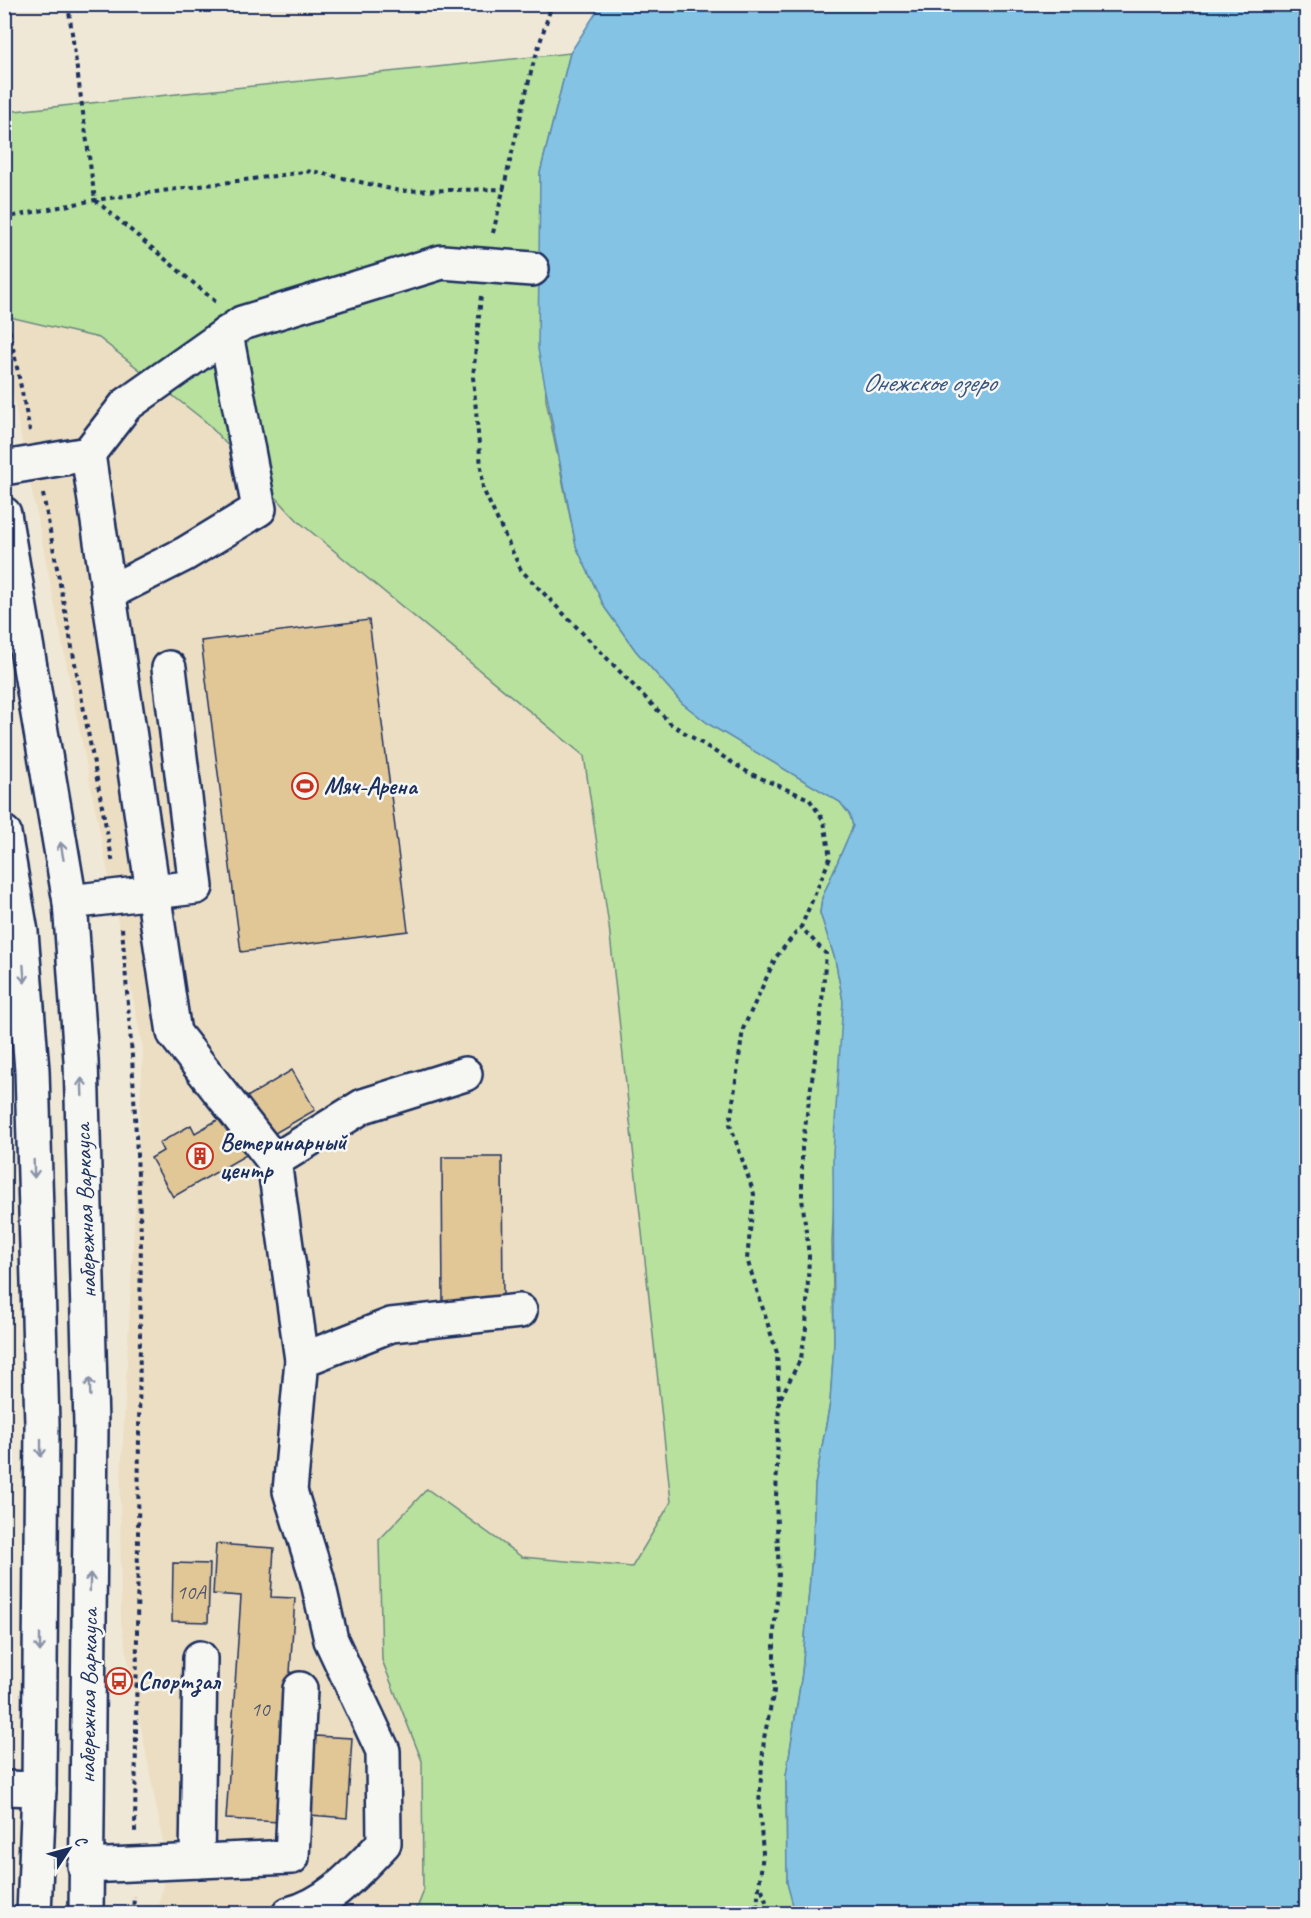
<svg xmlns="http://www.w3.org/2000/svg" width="1311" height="1918" font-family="Caveat,sans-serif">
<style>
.built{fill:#ecdec3}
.green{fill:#b7e19d;stroke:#69887e;stroke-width:1.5}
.water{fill:#85c3e5;stroke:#5b88af;stroke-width:1.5}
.building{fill:#e1c696;stroke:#1b2f5e;stroke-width:1.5}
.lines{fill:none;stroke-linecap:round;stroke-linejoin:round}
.minor-casing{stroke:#1b2f5e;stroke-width:38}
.major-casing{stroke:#1b2f5e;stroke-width:38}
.path{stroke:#1b2f5e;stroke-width:4;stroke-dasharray:4.5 4.5;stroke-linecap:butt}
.minor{stroke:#f6f6f2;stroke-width:33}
.major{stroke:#f6f6f2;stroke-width:33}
.oneway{stroke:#8892a8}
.labels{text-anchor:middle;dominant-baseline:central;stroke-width:5;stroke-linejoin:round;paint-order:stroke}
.number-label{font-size:21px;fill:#4c556c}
.poi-label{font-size:24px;font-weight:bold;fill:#1b2f5e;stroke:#f6f6f2;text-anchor:start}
.street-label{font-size:24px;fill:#1b2f5e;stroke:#f6f6f2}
.water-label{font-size:26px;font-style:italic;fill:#365480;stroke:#f6f6f2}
</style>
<rect width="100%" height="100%" fill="#f0e8d6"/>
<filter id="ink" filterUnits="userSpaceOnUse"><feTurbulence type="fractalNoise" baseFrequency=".0167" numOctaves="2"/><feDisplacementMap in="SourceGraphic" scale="12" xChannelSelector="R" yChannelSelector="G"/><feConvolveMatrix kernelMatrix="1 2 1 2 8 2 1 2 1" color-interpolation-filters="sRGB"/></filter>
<g filter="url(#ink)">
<!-- built -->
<polygon class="built" points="4,316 99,338 205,421 298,521 584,756 609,926 671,1502 632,1567 522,1557 427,1489 382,1660 422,1761 423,1893 415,1913 157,1913 167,1863 121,1623 120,1498 143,1049 5,356"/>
<!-- green -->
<polygon class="green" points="570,53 540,173 546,400 576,546 605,608 636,651 682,703 710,725 840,802 850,815 853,826 822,898 820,913 835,959 843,1001 832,1242 834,1343 830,1403 815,1485 813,1543 802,1673 786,1776 787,1883 796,1913 415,1913 423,1893 422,1761 382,1660 379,1540 427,1489 522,1557 632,1567 671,1502 609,926 584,756 298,521 205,421 99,338 5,316 5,112"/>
<!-- water -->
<polygon class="water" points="601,5 1306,5 1306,1913 795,1913 787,1883 786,1776 802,1673 813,1543 815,1485 830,1403 834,1343 833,1153 843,1001 835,959 820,913 822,898 853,826 850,815 840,802 710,725 682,703 636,651 605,608 576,546 538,349 540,173 570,53"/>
<!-- building -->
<g class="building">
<polygon points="369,620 408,931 241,952 201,641"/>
<polygon points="292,1070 315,1110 270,1136 247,1097"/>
<polygon points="226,1115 248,1154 173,1197 151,1158 163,1151 159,1143 191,1125 195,1133"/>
<polygon points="442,1157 502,1157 503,1305 443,1305"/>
<polygon points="216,1544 274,1548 271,1597 295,1598 280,1822 226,1819 241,1596 213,1594"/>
<polygon points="173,1563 210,1564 208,1622 172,1621"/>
<polygon points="315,1736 352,1738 347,1818 310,1815"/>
</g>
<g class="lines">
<defs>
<g id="minor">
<polyline points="88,454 174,1033 274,1161"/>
<polyline points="4,468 88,454 126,405 242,323 442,262 532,269"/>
<polyline points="108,593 185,554 259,509 226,334"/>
<polyline points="70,902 196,887 169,668"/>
<polyline points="302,1360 391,1325 520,1311"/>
<polyline points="4,1788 39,1789"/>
<polyline points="197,1861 200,1658"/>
<polyline points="85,1866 292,1857 300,1689"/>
<path d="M289,1914c40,-10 68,-43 95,-71l-1,-92 -52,-111 -14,-62 -27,-87 12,-131 -28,-199 89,-55 102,-32"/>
</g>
<g id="major">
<polyline points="4,514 70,902 81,1060 91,1425 86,1914"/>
<polyline points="4,833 21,932 32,1070 42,1424 39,1789 34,1914"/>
</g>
</defs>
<!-- minor casing -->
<use href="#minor" class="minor-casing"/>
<!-- major casing -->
<use href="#major" class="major-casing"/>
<!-- path -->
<g class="path">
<polyline points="68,4 95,200 216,302"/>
<polyline points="4,218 95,200 312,171 400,191 505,189"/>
<polyline points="493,233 532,68 552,4"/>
<polyline points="481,296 473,377 483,489 521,570 671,724 749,773 809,799 824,821 830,858 801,927 826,954 820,1025 802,1148 802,1198 809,1256 806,1328 801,1358 779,1401 776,1498 779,1579 774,1631 774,1691 764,1738 759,1804 763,1853 756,1914"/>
<polyline points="4,304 30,431"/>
<polyline points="43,494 113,864"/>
<polyline points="122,928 132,1056 141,1234 135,1832"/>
<polyline points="779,1398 777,1353 747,1259 754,1194 730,1124 743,1029 776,957 801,927"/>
<polyline points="762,1889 770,1914"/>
<polyline points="133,1914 134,1896"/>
</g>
<!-- minor -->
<use href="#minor" class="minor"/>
<!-- major -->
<use href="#major" class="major"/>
</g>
<!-- one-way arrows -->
<defs><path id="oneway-shaft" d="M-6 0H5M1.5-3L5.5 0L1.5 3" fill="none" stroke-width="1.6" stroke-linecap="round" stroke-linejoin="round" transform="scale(1.5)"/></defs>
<g class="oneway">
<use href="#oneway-shaft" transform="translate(62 851) rotate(-100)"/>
<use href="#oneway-shaft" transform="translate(24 974) rotate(86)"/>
<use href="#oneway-shaft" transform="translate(82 1087) rotate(-92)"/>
<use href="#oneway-shaft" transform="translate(34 1169) rotate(88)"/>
<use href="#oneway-shaft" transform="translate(90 1387) rotate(-92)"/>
<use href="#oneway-shaft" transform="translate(41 1448) rotate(90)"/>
<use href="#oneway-shaft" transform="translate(90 1582) rotate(-89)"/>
<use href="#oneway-shaft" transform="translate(40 1643) rotate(90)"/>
</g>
</g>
<!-- icons -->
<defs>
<symbol id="stadium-ring" viewBox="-11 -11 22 22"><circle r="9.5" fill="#f6f6f2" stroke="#c8321e" stroke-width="1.5"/><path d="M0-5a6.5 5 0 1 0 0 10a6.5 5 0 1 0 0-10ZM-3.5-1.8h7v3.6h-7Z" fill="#c8321e"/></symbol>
<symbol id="building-ring" viewBox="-11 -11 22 22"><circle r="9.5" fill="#f6f6f2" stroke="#c8321e" stroke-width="1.5"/><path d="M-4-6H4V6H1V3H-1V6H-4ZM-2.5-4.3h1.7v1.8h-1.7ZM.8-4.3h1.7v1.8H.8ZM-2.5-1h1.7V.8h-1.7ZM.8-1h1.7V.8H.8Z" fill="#c8321e"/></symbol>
<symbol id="bus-ring" viewBox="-11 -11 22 22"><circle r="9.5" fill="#f6f6f2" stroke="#c8321e" stroke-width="1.5"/><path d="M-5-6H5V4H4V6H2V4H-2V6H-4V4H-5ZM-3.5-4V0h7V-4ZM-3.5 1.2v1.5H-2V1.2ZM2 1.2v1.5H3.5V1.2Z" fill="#c8321e"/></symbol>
</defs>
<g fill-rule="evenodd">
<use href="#stadium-ring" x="290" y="771" width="30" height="30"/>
<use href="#building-ring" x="185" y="1141" width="30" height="30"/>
<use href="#bus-ring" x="104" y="1666" width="30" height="30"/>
</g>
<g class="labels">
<!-- number labels -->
<g class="number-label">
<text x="191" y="1592">10А</text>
<text x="260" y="1709">10</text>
</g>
<!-- poi labels -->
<g class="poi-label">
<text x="324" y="786">Мяч-Арена</text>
<text x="220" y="1142">Ветеринарный<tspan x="220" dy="28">центр</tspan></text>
<text x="138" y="1681">Спортзал</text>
</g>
<!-- street labels -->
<g class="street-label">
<text transform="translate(85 1211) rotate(-92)">набережная Варкауса</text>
<text transform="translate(88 1696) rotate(-89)">набережная Варкауса</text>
</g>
<!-- water labels -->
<g class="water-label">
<text x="929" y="382">Онежское озеро</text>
</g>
</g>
<!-- margin -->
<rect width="1311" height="1918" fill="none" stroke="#f6f6f2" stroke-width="24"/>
<rect x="12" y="12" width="1287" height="1894" fill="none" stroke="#1b2f5e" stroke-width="2" filter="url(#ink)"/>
<!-- north arrow -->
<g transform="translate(69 1849) rotate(54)" stroke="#f6f6f2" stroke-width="4.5" paint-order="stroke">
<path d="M0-4.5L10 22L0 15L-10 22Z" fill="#1b2f5e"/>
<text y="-9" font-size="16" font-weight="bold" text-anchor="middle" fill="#1b2f5e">С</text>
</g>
</svg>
